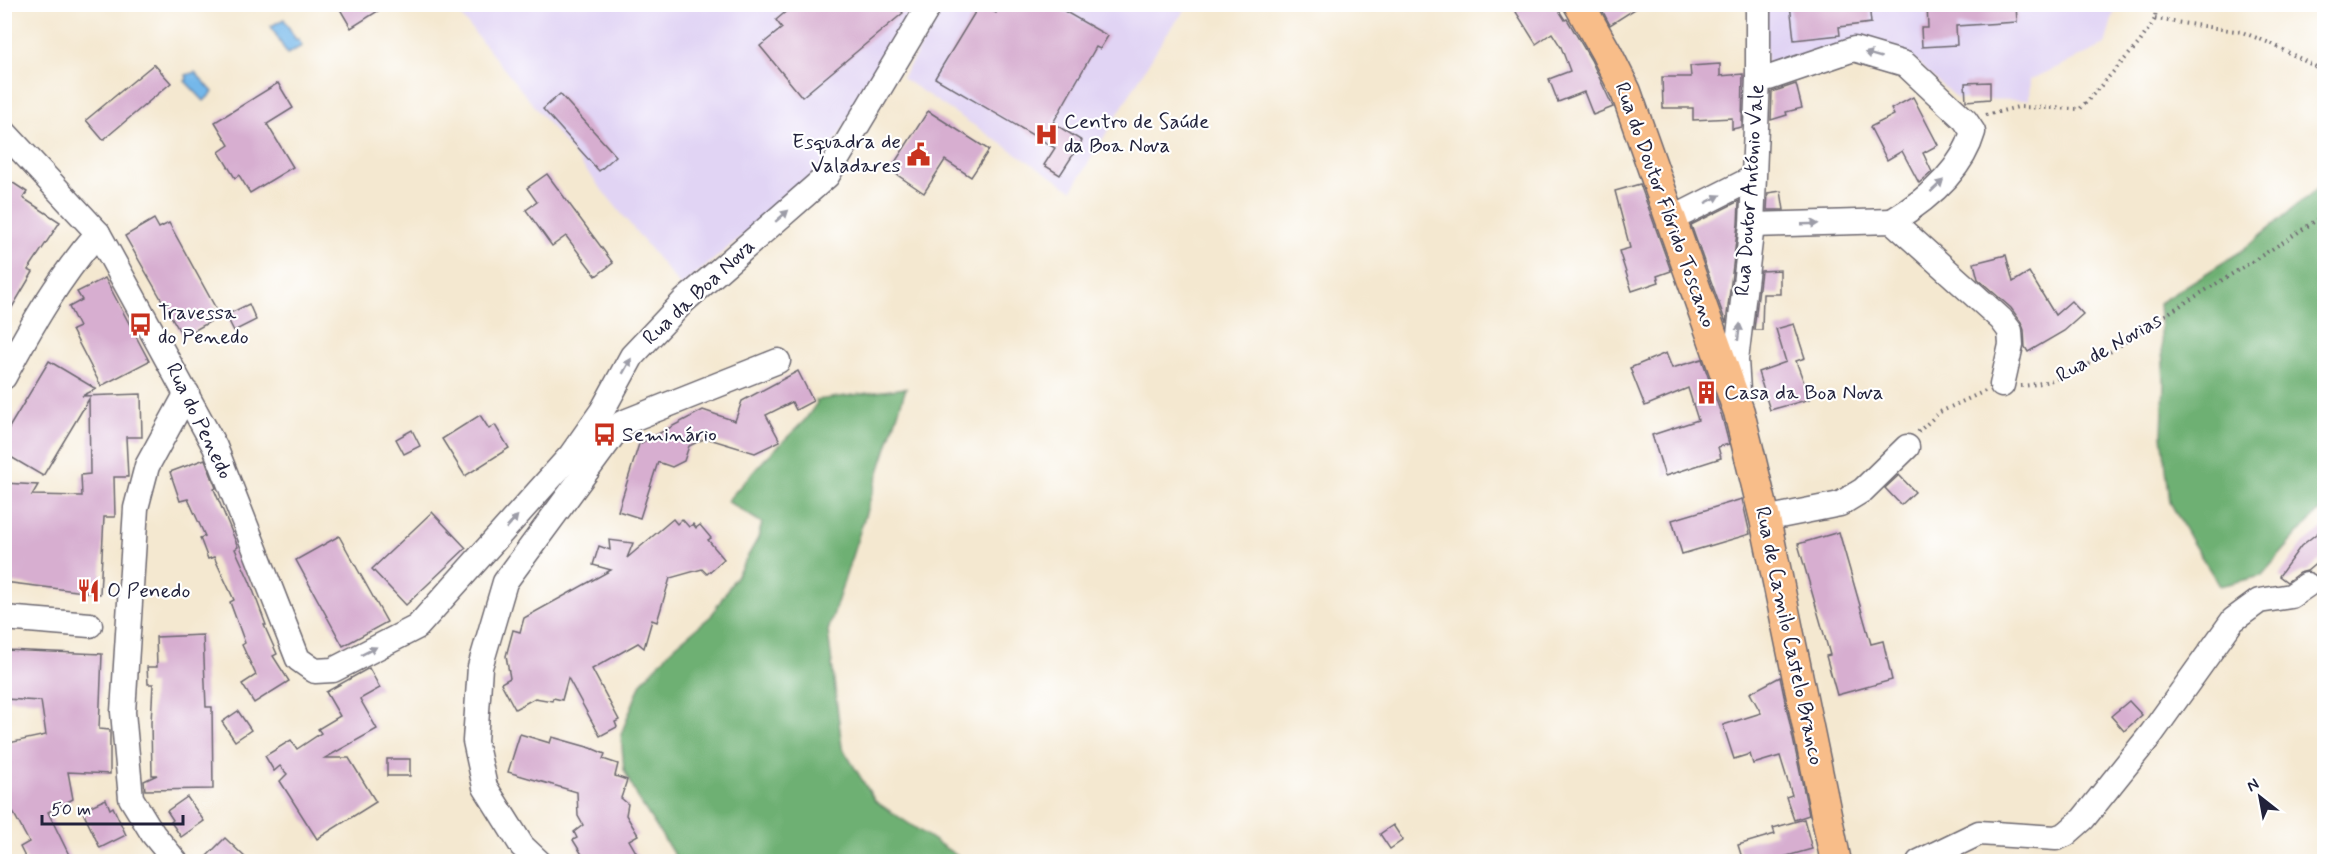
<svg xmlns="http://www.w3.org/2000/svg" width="2329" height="866" font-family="Mynerve,sans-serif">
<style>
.built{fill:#e1d4f4}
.forest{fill:#6eb073;stroke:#486957;stroke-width:1.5}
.water{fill:#74b8ea;stroke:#4b6d92;stroke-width:1.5}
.building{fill:#d7aed0}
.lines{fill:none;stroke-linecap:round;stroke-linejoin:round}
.minor-casing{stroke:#6c676f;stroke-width:27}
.major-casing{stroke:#6c676f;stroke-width:33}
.path{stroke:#6c676f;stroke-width:4;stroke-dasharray:1.5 4.5;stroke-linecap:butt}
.minor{stroke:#fff;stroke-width:24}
.major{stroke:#f8bd89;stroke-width:30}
.oneway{fill:#9c9ca7}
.labels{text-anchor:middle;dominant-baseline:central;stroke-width:4.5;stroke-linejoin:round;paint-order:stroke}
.poi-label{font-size:21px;fill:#22223b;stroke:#fff;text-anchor:start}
.street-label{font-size:21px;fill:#22223b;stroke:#fff}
</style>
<rect width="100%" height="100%" fill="#fff"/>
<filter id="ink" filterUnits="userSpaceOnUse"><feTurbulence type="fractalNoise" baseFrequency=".0167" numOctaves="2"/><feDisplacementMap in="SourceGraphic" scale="12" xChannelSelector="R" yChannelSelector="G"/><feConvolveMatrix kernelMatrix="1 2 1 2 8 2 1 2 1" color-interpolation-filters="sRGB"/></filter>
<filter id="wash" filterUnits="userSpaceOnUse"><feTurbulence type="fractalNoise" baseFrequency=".008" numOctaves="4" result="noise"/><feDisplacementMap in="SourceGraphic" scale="24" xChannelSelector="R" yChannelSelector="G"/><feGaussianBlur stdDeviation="1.35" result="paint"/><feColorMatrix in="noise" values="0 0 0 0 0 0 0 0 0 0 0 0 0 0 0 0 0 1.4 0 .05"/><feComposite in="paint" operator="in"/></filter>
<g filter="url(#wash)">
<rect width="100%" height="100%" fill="#f4e8d0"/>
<!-- built -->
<g class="built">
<polygon points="452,5 914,5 817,173 681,287"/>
<polygon points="946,5 1189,5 1165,36 1072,190 902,78"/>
<polygon points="1764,5 2116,5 2105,45 2030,80 2029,100 1957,99 1910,56 1767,65"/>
</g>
<!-- forest -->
<g class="forest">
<polygon points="2324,183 2324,509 2315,515 2261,576 2220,586 2192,542 2170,502 2162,435 2164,381 2159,303 2240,252"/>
<polygon points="906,388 828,631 842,747 875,801 965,861 678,861 639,800 624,770 621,734 641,683 674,647 711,616 740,570 758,538 762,523 727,501 765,459 805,420 817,403 816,400"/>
</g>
<!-- water -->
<g class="water">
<polygon points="284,19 296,40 298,39 302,46 287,54 271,26"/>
<polygon points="195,72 213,92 204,101 185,81 187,79 186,75"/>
</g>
<g id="blocks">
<!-- building -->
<g class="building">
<polygon points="337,4 389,4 351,28"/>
<polygon points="795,4 896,4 903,13 802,97 760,46 782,28 776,20"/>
<polygon points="980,4 996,13 1001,4 1052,4 1108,36 1100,49 1096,47 1053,123 1082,141 1060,175 1044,165 1055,148 935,78"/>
<polygon points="1511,4 1555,4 1565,20 1567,19 1591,60 1613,107 1593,115 1584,92 1558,102 1549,79 1570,71 1561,47 1552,33 1536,44"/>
<polygon points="1599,4 1643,4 1610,25"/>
<polygon points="1790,4 1869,4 1871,23 1839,27 1840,35 1794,40"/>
<polygon points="1927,4 2016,4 2017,22 1956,26 1957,45 1922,47 1921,28 1928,28"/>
<polygon points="154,64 171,83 103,140 86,120"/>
<polygon points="1720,64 1720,76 1743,74 1742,127 1732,129 1732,118 1693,120 1693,108 1663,108 1662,77 1691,77 1690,66"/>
<polygon points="1990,82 1990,99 1966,101 1965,83"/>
<polygon points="278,83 293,108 267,124 293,167 250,193 239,175 235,178 219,152 229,145 215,122"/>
<polygon points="1796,84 1802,108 1786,112 1787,115 1771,120 1772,92"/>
<polygon points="560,94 616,156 599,171 543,109"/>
<polygon points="1913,97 1938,145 1923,153 1932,172 1919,183 1902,151 1887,160 1870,127 1894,115 1891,109"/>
<polygon points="928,111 989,150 971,177 945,160 924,193 890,170"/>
<polygon points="547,174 613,263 596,276 566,236 552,246 526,210 537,202 527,188"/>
<polygon points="4,177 27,192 23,198 60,222 28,270 33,272 4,321"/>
<polygon points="1640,184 1671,271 1657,276 1659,282 1632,291 1619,251 1630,248 1615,191"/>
<polygon points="1781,191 1784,210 1767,210 1768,193"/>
<polygon points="1739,201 1738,224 1726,323 1691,225"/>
<polygon points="154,219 159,228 169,223 220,316 183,337 125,236"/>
<polygon points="2006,255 2013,282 2029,272 2055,315 2071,301 2083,314 2064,331 2028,352 2025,347 2024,330 2021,322 2011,308 1978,279 1974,263"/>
<polygon points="1780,270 1780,294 1763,294 1762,330 1754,330 1761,271"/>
<polygon points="105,278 149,361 101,386 72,330 79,327 69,307 82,300 77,292"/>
<polygon points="249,304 256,320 234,331 226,315"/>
<polygon points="1794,324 1805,358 1796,361 1810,399 1770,410 1758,372 1786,362 1776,329"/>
<polygon points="1666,353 1672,368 1702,359 1722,417 1729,444 1718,447 1721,458 1665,476 1652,435 1698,420 1688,388 1645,406 1630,368"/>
<polygon points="49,361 96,389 82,396 141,394 142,437 126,437 128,477 114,477 115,517 104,517 100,594 4,582 4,483 38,485 32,495 82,496 81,475 90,474 89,399 43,476 4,453 4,436"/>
<polygon points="798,371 813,401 796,410 792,402 766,415 780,441 755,453 706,438 689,446 684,461 672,467 658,462 640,518 618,511 639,444 703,410 735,421 742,401"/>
<polygon points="480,415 489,429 495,425 509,448 465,476 442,439"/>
<polygon points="412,430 420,446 404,454 396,439"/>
<polygon points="205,459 216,488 214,489 238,547 235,549 250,582 266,625 264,625 277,654 273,656 289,681 254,703 242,684 256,675 242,645 245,643 230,602 234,600 214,557 208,559 200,538 205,536 188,499 180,501 170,472"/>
<polygon points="1899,475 1915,492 1901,505 1885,488"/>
<polygon points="1742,499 1750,534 1682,554 1672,520"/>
<polygon points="432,512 466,548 406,605 372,569"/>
<polygon points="673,519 677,524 682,519 689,527 693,524 696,528 700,525 711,538 708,540 724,559 707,574 702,569 670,578 657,622 652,620 644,648 638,643 592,669 619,720 615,722 617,727 600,736 568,678 562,700 553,698 552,701 535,698 515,709 501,683 510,678 506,656 513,630 520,632 524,618 611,570 593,565 599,546 610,550 609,540 633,543 627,558"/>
<polygon points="2325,527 2325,556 2307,571 2299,573 2287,582 2279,576 2301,546"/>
<polygon points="1839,532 1871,644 1883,641 1892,680 1837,695 1826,656 1830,655 1798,544"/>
<polygon points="339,536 387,622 343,646 296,560"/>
<polygon points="203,635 206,707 212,707 213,789 145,790 144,781 157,775 152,775 151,723 153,684 148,684 147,667 157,667 156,637"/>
<polygon points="4,650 102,654 99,729 110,730 110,774 68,772 73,799 48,812 72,861 27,861 20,847 29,842 13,812 4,817 4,744 46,735 41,701 4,699"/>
<polygon points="369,668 380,688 360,699 377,729 325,758 349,758 376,802 317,839 280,781 287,774 280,766 274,771 265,756 291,740 297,749 321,733 318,729 340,716 326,692"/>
<polygon points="1780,677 1809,815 1794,820 1786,797 1792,795 1780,756 1753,764 1750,754 1734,759 1723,725 1761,713 1750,693"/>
<polygon points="2129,701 2142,715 2124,731 2111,716"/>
<polygon points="238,711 251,730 235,741 222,722"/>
<polygon points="520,734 550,743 552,737 591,748 605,754 603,759 618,764 615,776 627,780 621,798 628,804 626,815 638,835 629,840 641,861 586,861 573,840 577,838 574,832 583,825 578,816 577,792 508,772"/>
<rect x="387" y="759" width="23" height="17"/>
<polygon points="187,797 204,821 181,837 171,822 173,820 167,811"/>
<polygon points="106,799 110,809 113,807 126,835 100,848 82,810"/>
<polygon points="1804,819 1812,849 1769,861 1743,861 1738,845 1775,834 1773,828"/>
<polygon points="1393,825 1403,840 1390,849 1380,834"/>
<polygon points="225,838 249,861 202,861"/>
</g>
</g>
</g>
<g filter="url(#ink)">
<use href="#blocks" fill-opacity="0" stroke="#6c676f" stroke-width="1.5"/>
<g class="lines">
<defs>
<g id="minor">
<path d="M1758,78h11l85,-29 51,15 60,56 8,12c-11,39 -48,69 -81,89"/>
<polyline points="4,132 98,233 103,242 215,447 298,659 315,671 333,670 417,627 571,455 602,411 632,356 684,301 827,176 930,4"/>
<polyline points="1672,219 1753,178"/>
<polyline points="1752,225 1892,221 2001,319 2010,331 2011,345 2002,385"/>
<path d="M4,377c27,-51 56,-101 94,-144"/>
<polyline points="1738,391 1736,360 1752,225 1758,78 1758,4"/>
<polyline points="1765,519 1840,504 1863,490 1907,447"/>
<polyline points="4,618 90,625"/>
<polyline points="176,862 153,834 131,798 123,712 136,508 147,466 187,393"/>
<polyline points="539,862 522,846 485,787 475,741 480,667 505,582 622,423 778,361"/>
<polyline points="1919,862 1979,833 2056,838 2066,834 2083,819 2152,733 2233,620 2259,601 2291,596 2307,585"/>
</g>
<polyline id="major" points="1579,4 1606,52 1626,92 1739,412 1765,519 1836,862"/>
</defs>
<!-- minor casing -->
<use href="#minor" class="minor-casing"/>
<!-- major casing -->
<use href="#major" class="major-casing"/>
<!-- path -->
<g class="path">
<polyline points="2155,19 2242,32 2272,44 2324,71"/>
<polyline points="1986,115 2018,107 2080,109 2140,42 2155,19 2156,4"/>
<path d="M2021,386c56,-4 103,-45 149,-74 52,-32 104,-63 154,-97"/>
<polyline points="1918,432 1940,412 1985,391"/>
</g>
<!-- minor -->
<use href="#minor" class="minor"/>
<!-- major -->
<use href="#major" class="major"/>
</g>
<!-- one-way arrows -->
<defs><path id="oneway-solid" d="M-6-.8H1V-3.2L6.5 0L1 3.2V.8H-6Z" transform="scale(1.5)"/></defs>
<g class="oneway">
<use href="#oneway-solid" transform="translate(1873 55) rotate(-164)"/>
<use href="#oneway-solid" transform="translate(1937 186) rotate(-43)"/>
<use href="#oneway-solid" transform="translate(1713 199) rotate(-27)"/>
<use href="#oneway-solid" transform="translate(782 216) rotate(-41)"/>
<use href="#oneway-solid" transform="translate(1810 224) rotate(-2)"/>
<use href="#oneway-solid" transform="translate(1739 332) rotate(-83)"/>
<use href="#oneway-solid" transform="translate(627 366) rotate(-61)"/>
<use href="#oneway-solid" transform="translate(512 522) rotate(-48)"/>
<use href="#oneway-solid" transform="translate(369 651) rotate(-27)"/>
</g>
</g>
<!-- icons -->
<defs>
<symbol id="hospital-bare" viewBox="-9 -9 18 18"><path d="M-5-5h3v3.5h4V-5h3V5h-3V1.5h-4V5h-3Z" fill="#c8321e" stroke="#fff" stroke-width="2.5" paint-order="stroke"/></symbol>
<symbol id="civic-bare" viewBox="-9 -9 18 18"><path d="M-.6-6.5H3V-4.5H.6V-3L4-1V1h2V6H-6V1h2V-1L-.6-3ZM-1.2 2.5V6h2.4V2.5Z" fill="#c8321e" stroke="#fff" stroke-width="2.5" paint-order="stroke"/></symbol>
<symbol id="bus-bare" viewBox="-9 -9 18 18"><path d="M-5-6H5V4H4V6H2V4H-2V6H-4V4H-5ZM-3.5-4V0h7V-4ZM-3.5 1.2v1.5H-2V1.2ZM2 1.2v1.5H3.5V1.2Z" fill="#c8321e" stroke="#fff" stroke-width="2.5" paint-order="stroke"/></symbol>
<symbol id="building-bare" viewBox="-9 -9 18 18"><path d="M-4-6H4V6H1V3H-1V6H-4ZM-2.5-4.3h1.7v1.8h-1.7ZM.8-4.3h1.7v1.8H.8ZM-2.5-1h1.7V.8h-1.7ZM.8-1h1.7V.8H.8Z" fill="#c8321e" stroke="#fff" stroke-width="2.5" paint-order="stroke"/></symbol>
<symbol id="restaurant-bare" viewBox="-9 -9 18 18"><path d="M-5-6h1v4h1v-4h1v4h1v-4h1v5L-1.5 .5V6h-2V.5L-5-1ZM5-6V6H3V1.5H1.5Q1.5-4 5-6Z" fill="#c8321e" stroke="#fff" stroke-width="2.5" paint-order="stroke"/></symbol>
</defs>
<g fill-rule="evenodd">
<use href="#hospital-bare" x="1030" y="118" width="33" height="33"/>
<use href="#civic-bare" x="902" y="138" width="33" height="33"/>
<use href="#bus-bare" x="124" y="308" width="33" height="33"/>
<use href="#building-bare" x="1690" y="376" width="33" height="33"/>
<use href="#bus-bare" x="588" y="418" width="33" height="33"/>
<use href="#restaurant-bare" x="72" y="574" width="33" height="33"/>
</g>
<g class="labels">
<!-- poi labels -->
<g class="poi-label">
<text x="1064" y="122">Centro de Saúde<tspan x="1064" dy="24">da Boa Nova</tspan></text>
<text x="901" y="142" text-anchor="end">Esquadra de<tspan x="901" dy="24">Valadares</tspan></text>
<text x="158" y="313">Travessa<tspan x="158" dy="24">do Penedo</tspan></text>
<text x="1724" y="393">Casa da Boa Nova</text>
<text x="622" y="435">Seminário</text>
<text x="107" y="591">O Penedo</text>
</g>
<!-- street labels -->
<g class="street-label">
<text transform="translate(1750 190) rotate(-86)">Rua Doutor António Vale</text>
<text transform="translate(1665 205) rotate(70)">Rua do Doutor Flórido Toscano</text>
<text transform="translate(699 292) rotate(-43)">Rua da Boa Nova</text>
<text transform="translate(2109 348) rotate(-30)">Rua de Novias</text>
<text transform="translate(199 421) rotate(64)">Rua do Penedo</text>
<text transform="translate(1789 636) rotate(78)">Rua de Camilo Castelo Branco</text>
</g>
</g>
<!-- margin -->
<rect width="2329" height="866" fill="none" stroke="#fff" stroke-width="24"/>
<!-- north arrow -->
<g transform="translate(2260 797) rotate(329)" stroke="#ffffff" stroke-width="4.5" paint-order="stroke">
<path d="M0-4.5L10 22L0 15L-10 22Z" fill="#22223b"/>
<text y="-9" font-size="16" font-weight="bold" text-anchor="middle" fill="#22223b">N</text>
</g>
<!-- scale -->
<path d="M42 815v9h141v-9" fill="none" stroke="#22223b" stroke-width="3"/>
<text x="51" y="815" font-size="18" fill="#22223b" stroke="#ffffff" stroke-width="4.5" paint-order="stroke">50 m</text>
</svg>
